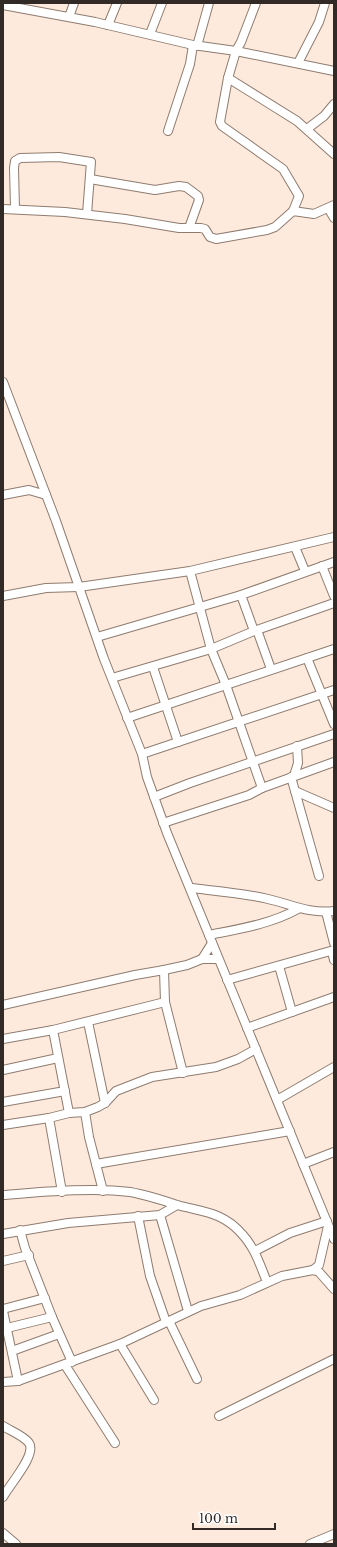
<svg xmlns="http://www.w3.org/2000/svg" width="337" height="1547" font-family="'Libre Baskerville',serif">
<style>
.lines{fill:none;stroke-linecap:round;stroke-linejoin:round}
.minor-casing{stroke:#8e7c70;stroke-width:10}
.minor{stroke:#fff;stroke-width:8}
</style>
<rect width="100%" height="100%" fill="#feeadc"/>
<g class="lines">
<defs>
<g id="minor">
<polyline points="256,3 241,42 236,51 228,78 220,122 222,126 283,169 299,196 293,211"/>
<polyline points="3,5 95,22 193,45 236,51 334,71"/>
<polyline points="69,17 74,3"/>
<polyline points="108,25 117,3"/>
<polyline points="150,34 162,3"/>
<polyline points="197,46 209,3"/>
<polyline points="298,63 319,22 325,3"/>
<polyline points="228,78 297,121 334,154"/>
<polyline points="307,129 324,116 334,104"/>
<polyline points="168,131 190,64 193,45"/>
<polyline points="90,179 155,190 179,186 186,187 198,196 199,200 189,228"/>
<polyline points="328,208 334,218"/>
<polyline points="3,209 65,212 125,219 179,228 201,228 205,229 210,237 216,239 267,230 275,227 293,211 314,214 334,205"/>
<polyline points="15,209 14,168 15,161 20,158 59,157 91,162 87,214"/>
<polyline points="3,382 56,521 104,659 142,754 147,777 167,833 334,1239"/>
<polyline points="3,495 29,490 46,495"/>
<polyline points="295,547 305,571"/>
<polyline points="322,566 334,596"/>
<polyline points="241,595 254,631"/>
<polyline points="3,596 46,588 79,587 190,571 334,537"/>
<polyline points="257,630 271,669"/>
<polyline points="97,637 241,595 334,562"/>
<polyline points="307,658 334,724"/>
<polyline points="153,667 178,742"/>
<polyline points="112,678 211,649 254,631 334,603"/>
<polyline points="127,718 334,649"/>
<polyline points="142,754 334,690"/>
<polyline points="294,776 298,763 297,746"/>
<polyline points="291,777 295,791 334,808"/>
<polyline points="262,788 334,762"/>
<polyline points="295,791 319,876"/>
<polyline points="154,797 190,783 334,734"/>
<polyline points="163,823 249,795 262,788 226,685 211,649 190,571"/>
<path d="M191,888c25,3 52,5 77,11 23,5 40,15 66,12"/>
<polyline points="326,912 334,943"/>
<path d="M209,935c30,-6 62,-11 89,-26"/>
<polyline points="332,952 334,960"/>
<polyline points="202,959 212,943"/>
<polyline points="279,966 292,1012"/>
<polyline points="227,980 334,950"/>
<polyline points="165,1002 183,1073"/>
<polyline points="3,1005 135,975 164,970"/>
<polyline points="88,1022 105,1103"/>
<polyline points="247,1028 334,997"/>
<polyline points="3,1039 53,1030"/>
<polyline points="3,1070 58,1058"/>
<polyline points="277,1100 334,1067"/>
<polyline points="3,1102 65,1091"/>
<polyline points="85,1112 89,1137 103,1191"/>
<polyline points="69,1113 85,1112 98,1107 105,1103 116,1091 152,1077 216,1067 238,1059 256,1049"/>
<polyline points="3,1125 49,1118"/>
<polyline points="96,1164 290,1131"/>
<polyline points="303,1164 334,1152"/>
<polyline points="62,1192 49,1118 69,1113 53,1030 165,1002 164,970 187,965 202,959 218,959"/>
<path d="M3,1195c38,-3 90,-8 127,-3 17,3 32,8 47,13 26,7 46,7 65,29 13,14 18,31 25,48"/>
<polyline points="160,1215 188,1311"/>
<polyline points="138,1216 150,1276 166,1322"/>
<polyline points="20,1230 25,1248 52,1317 72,1362"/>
<polyline points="3,1234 68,1223 160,1215 177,1205"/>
<polyline points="255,1251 290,1233 327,1221"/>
<polyline points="3,1261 29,1255"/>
<polyline points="313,1270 319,1265 328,1226"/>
<polyline points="3,1309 45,1298"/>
<polyline points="3,1311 18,1381"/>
<polyline points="169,1321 197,1379"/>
<polyline points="7,1328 52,1317"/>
<polyline points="120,1344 154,1400"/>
<polyline points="12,1351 59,1334"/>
<polyline points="65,1365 115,1443"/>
<polyline points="3,1382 18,1381 120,1344 201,1306 240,1295 282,1276 313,1270 319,1272 334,1289"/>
<polyline points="219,1416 334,1359"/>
<path d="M3,1426c8,5 21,10 26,17 8,12 -20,42 -26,54"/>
<polyline points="3,1533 16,1544"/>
<polyline points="310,1544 334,1534"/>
</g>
</defs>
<!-- minor casing -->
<use href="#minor" class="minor-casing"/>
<!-- minor -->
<use href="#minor" class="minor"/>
</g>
<!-- border -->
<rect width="337" height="1547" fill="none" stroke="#322a26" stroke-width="8"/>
<!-- scale -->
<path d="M193 1523v6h82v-6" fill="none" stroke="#322a26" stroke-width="2"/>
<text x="199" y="1523" font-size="12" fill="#322a26" stroke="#ffffff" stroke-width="3" paint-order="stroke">100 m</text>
</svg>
